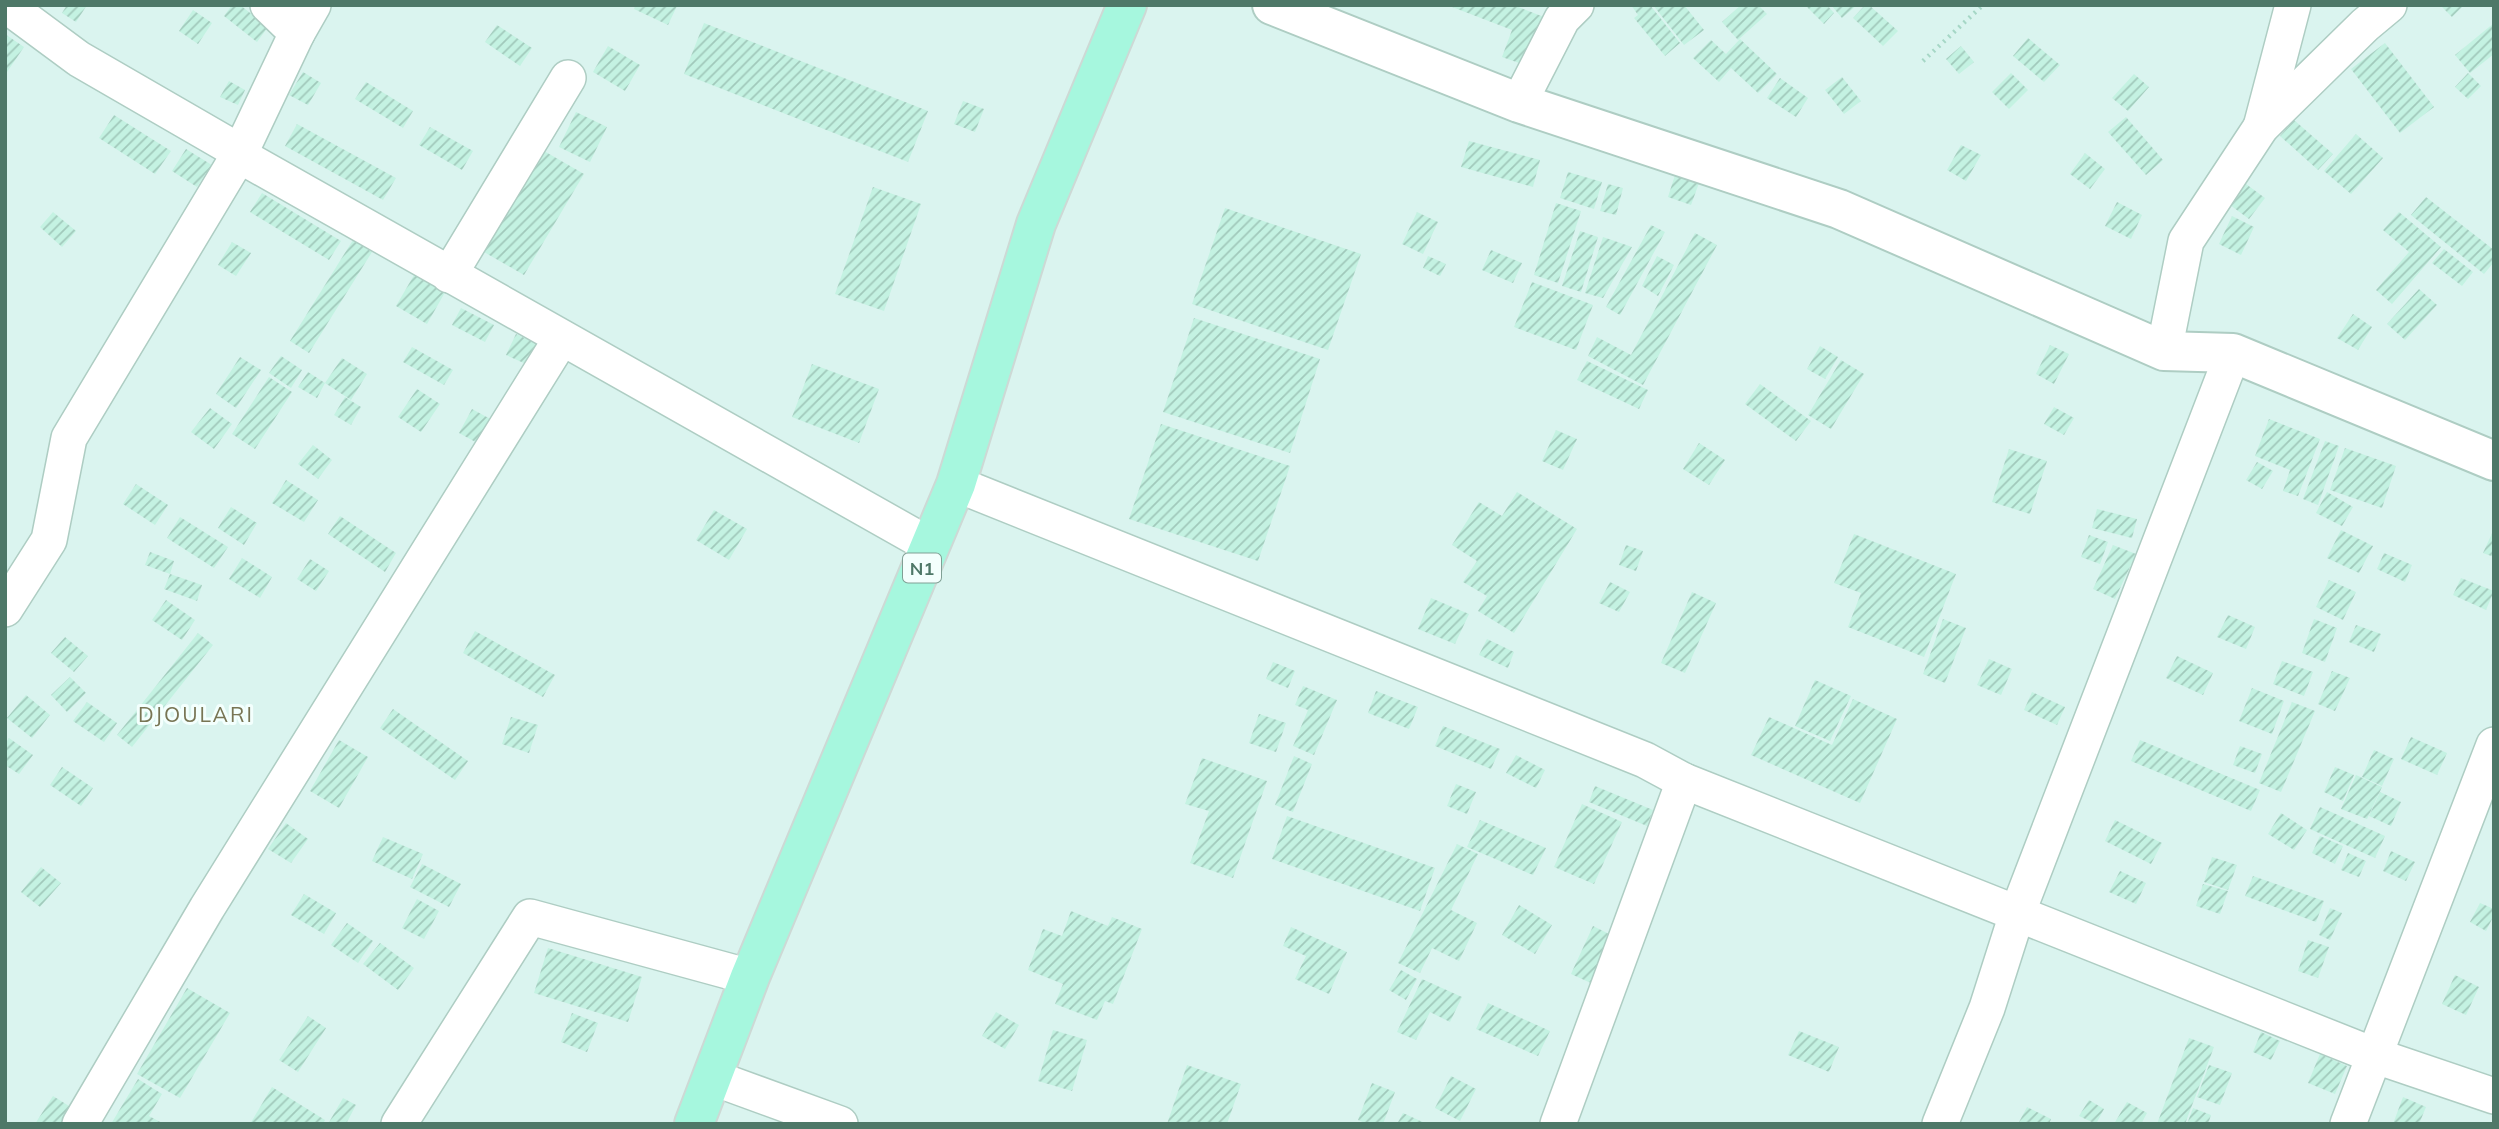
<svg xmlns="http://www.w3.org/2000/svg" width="2499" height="1129" font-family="Mulish,sans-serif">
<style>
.residential{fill:#daf4ef}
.building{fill:url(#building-hatch)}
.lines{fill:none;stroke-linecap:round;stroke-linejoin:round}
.minor-casing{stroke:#aecdc3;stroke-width:38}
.tertiary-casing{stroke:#aecdc3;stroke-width:42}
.trunk-casing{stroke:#cdd9d5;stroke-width:42}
.path{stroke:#a6d7c6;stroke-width:4.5;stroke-dasharray:2 5;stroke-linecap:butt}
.minor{stroke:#fff;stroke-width:35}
.tertiary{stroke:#fff;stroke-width:38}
.trunk{stroke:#a6f7de;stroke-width:38}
.labels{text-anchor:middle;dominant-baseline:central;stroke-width:6;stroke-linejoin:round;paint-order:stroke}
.shield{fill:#f3fffd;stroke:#80a095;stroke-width:2}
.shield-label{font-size:18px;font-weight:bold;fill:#4e7868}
.neighbourhood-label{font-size:21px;letter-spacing:2px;fill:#787554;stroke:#f3fffd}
</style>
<defs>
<pattern id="building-hatch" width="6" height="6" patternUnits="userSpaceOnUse" patternTransform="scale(1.75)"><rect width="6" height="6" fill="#c4f2e2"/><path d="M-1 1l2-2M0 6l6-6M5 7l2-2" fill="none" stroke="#a1c9bb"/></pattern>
</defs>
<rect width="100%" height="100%" fill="#ecfcfa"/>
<!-- residential -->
<rect class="residential" x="5" y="5" width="2489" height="1119"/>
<!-- building -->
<g class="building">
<polygon points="67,5 87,5 76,22 62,13"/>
<polygon points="232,5 240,5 268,27 257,42 224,16"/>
<polygon points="636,5 675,5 677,6 668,25 634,9"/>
<polygon points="1447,5 1513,5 1549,19 1522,64 1502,57 1512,30"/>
<polygon points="1631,5 1650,5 1680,43 1665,56 1634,18 1638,15"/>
<polygon points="1653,5 1684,5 1704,30 1684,45"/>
<polygon points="1741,5 1758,5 1767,14 1738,40 1722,22"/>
<polygon points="1809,5 1827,5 1834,13 1824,24 1807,7"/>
<polygon points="1831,5 1857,5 1842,18"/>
<polygon points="1865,5 1869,5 1898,31 1883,46 1853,18"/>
<polygon points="2440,5 2464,5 2452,17"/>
<polygon points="193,10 212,23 198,44 179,31"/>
<polygon points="704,23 928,111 908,162 684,74"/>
<polygon points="2494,23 2494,54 2470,73 2455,55"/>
<polygon points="497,25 532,48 520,66 485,42"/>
<polygon points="5,34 24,47 5,75"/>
<polygon points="2028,38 2060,65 2044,82 2013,56"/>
<polygon points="1740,39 1777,74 1758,93 1731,68 1719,82 1693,58 1711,40 1726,54"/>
<polygon points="2385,43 2434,107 2400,133 2351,69"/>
<polygon points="608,46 640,65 625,91 593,72"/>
<polygon points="1961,46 1974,62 1959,74 1946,59"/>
<polygon points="303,72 321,83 308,105 289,95"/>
<polygon points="2011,73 2028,90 2009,109 1992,92"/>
<polygon points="2468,73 2481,86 2468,99 2455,87"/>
<polygon points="2134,74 2149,87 2128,111 2112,98"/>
<polygon points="1842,77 1861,101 1844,114 1825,90"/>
<polygon points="1780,78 1808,98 1796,117 1767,98"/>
<polygon points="229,81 245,90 238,105 220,97"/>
<polygon points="366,82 413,111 403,128 355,99"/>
<polygon points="963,101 984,109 975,132 954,124"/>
<polygon points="576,112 607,127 590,162 559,147"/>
<polygon points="114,115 171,151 155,174 99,138"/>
<polygon points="2126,117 2163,160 2146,175 2108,132"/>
<polygon points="2294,120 2333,154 2318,170 2280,136"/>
<polygon points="297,124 396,178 383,200 285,146"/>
<polygon points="430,127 473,151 462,170 419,145"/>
<polygon points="2356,134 2383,158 2351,194 2324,171"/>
<polygon points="1469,141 1540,160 1533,187 1461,167"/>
<polygon points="1961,145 1981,155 1966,181 1947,170"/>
<polygon points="186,149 215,167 209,175 206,173 197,187 172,171"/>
<polygon points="544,151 584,174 524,275 484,252"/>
<polygon points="2085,153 2105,169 2090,189 2070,174"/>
<polygon points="1568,172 1602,182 1594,209 1560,198"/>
<polygon points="1675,175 1699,183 1691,205 1668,197"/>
<polygon points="1608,184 1623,188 1616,215 1600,211"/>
<polygon points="2246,184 2265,198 2249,219 2230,205"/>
<polygon points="873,187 921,204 884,311 835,294"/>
<polygon points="262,193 341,241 329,260 250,212"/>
<polygon points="2426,197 2494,250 2494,262 2484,274 2411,215"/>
<polygon points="2117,202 2142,215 2131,239 2105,226"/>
<polygon points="1556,203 1581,211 1558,283 1534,275"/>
<polygon points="1225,208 1361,254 1328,350 1192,304"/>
<polygon points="53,212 76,231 62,247 40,227"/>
<polygon points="1417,212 1438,222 1423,254 1402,244"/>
<polygon points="2399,212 2441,247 2392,304 2376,290 2409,252 2383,230"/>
<polygon points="2232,216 2254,227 2241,255 2219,244"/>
<polygon points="1651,225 1665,232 1620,315 1606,307"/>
<polygon points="1580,231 1598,237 1581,292 1562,286"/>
<polygon points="1695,233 1717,245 1643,385 1588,356 1597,337 1631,355"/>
<polygon points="1603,237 1632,247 1603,298 1585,293"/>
<polygon points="353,240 372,252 309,353 290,341"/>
<polygon points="232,242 251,253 236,276 218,265"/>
<polygon points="2444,249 2473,272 2462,286 2432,263"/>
<polygon points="1491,250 1522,263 1513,283 1482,270"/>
<polygon points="1428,256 1446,264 1440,276 1423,268"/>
<polygon points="1657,256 1674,265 1658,296 1642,286"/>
<polygon points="417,270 448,287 427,324 396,306"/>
<polygon points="1532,282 1593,305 1576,350 1514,327"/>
<polygon points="2419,289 2437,305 2405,340 2387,324"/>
<polygon points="461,308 494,325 485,342 452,325"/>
<polygon points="2353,314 2372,327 2358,350 2337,338"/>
<polygon points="1194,318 1320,359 1290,453 1163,412"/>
<polygon points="516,334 537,344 526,364 506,355"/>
<polygon points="2050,345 2069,354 2054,384 2036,374"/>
<polygon points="1820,346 1838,357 1825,379 1807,369"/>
<polygon points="412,347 453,370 444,385 403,362"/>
<polygon points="281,356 302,370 291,388 269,373"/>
<polygon points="240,357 261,370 236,408 216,394"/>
<polygon points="342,358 367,374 351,400 325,383"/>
<polygon points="1841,360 1864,374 1831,429 1808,415"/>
<polygon points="1587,361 1648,390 1639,409 1577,380"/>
<polygon points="812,364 879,389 859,443 792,417"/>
<polygon points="308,372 325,383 317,398 298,387"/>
<polygon points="269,377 292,392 255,449 232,434"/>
<polygon points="1760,384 1811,421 1796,441 1745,404"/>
<polygon points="417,389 440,404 421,432 398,417"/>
<polygon points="345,397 361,407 351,425 334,415"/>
<polygon points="2054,407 2074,418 2064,435 2044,424"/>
<polygon points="210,408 232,424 214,449 191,432"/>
<polygon points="472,409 494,421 481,445 459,433"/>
<polygon points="2269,419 2320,439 2298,496 2283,491 2290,470 2255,456"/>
<polygon points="1161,424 1290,466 1258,561 1129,519"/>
<polygon points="1556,430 1577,439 1563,470 1542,461"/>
<polygon points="2325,441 2339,446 2318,505 2303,499"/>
<polygon points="1699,443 1725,460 1709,485 1683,469"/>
<polygon points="313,445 332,460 318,479 298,464"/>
<polygon points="2345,448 2396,466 2382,508 2330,490"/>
<polygon points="2009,449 2047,461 2030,514 1992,502"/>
<polygon points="2257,462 2273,471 2262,489 2246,480"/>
<polygon points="286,480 318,500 304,522 272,503"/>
<polygon points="136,484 168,505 155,525 123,504"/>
<polygon points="1517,492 1577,529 1514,633 1478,611 1487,596 1463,582 1477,561 1452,545 1479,502 1502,516"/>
<polygon points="2327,492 2353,507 2342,526 2316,513"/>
<polygon points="231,507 257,523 244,545 218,528"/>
<polygon points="2097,509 2137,519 2132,538 2092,528"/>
<polygon points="714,510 747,529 729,560 696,540"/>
<polygon points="340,516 396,553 385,572 328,534"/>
<polygon points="180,517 228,547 214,568 167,538"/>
<polygon points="2494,529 2494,557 2483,553"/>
<polygon points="2341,530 2373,546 2359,573 2327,558"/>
<polygon points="1854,534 1956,574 1924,657 1848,627 1861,593 1834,583"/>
<polygon points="2089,535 2108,542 2100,564 2081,557"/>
<polygon points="1626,545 1643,551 1636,571 1619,565"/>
<polygon points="2113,545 2136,554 2115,599 2093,589"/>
<polygon points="150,552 174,561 170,574 145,565"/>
<polygon points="2384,553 2412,565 2405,582 2377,569"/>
<polygon points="242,558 272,577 260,598 229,579"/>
<polygon points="310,559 329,571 316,591 297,579"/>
<polygon points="170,574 202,585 197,601 164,589"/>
<polygon points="2461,578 2494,591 2486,610 2453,595"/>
<polygon points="2329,580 2356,592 2343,620 2316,607"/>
<polygon points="1610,582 1630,592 1619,612 1599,603"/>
<polygon points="1692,592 1716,603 1685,673 1661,663"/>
<polygon points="1431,598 1469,614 1455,644 1418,629"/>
<polygon points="166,600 195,620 182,640 152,620"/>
<polygon points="2228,615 2255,627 2246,649 2217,637"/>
<polygon points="1943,619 1966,628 1945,683 1923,674"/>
<polygon points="2314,619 2337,628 2325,662 2302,653"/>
<polygon points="2356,625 2381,634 2374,652 2349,642"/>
<polygon points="475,631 555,675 543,697 463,653"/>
<polygon points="198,633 213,645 132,747 117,735"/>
<polygon points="65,637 88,656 74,672 51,653"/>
<polygon points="1487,639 1514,652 1508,668 1479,655"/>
<polygon points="2177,656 2213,673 2203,695 2166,678"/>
<polygon points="1989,659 2012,669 2001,695 1977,685"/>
<polygon points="2282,661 2313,672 2304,696 2273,684"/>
<polygon points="1273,662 1295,671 1288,688 1266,679"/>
<polygon points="2332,671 2350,678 2335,711 2318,704"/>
<polygon points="70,677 86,693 67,712 51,695"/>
<polygon points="1815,680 1851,696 1830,741 1795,726"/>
<polygon points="1303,686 1337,700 1314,755 1293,746 1308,710 1295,705"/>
<polygon points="2252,688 2284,701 2272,734 2239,721"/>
<polygon points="1376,691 1418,707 1409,729 1368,713"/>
<polygon points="2032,692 2065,707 2057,725 2024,710"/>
<polygon points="26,695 50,715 32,738 7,718"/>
<polygon points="1853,699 1897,719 1860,803 1751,755 1769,717 1832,745"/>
<polygon points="87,702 117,723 104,742 73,721"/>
<polygon points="2292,702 2315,711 2281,792 2259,783"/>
<polygon points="393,709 468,761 455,780 380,728"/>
<polygon points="1259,714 1286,723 1276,752 1249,743"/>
<polygon points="511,717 538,725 529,753 502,744"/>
<polygon points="1443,726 1500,749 1491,769 1435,746"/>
<polygon points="2411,737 2447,753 2437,775 2401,759"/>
<polygon points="9,738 33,755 19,774 5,765 5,744"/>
<polygon points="339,740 368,757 339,808 310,791"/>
<polygon points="2140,740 2260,790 2251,811 2131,761"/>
<polygon points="2240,746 2262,754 2255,773 2233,765"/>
<polygon points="2374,750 2394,759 2382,786 2362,777"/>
<polygon points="1516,755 1545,770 1536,788 1506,773"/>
<polygon points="1294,756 1312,764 1293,812 1275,805"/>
<polygon points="1202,758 1267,781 1233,878 1190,863 1209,811 1185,804"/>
<polygon points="62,767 93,788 81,806 50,785"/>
<polygon points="2335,767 2354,775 2343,801 2324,792"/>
<polygon points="2356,775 2382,787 2367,819 2341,809"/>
<polygon points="1456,784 1476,792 1467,814 1447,806"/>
<polygon points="1595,786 1653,810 1647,826 1589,802"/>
<polygon points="2380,792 2401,802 2391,826 2369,816"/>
<polygon points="1582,804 1622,822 1594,884 1554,867"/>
<polygon points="2320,807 2385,836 2375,858 2310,829"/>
<polygon points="2281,813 2307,830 2294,850 2268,834"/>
<polygon points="1287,816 1435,868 1420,911 1272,859"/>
<polygon points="1480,820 1546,848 1533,875 1467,847"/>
<polygon points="2115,820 2162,843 2151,864 2105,841"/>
<polygon points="286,823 308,839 291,863 268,849"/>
<polygon points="2320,836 2343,846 2335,864 2312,853"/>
<polygon points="383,837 423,854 412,879 372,861"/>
<polygon points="1457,844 1478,854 1451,910 1477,923 1459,961 1432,948 1420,973 1398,963"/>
<polygon points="2391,851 2415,862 2406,881 2383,871"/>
<polygon points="2348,853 2366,861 2359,877 2341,870"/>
<polygon points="2212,857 2237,865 2228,890 2204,882"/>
<polygon points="422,864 461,884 449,907 410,887"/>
<polygon points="41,867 61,883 40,907 21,892"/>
<polygon points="2120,871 2146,883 2136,904 2109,892"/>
<polygon points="2253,876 2324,901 2316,922 2245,896"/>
<polygon points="2203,884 2228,891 2220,914 2196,906"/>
<polygon points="304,894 336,913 324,934 291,915"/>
<polygon points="417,899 439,911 424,939 402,928"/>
<polygon points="2480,903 2494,909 2494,915 2486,931 2470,922"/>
<polygon points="1519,905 1552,925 1535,954 1502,935"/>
<polygon points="2330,908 2342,913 2330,940 2319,935"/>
<polygon points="1071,911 1108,926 1112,917 1142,929 1113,1004 1105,1001 1097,1020 1055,1004 1063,984 1028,970 1043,929 1062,936"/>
<polygon points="347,923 373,941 358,963 331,945"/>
<polygon points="1593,926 1615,937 1593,984 1571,974"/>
<polygon points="1291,927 1347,952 1329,994 1295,979 1306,956 1283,946"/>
<polygon points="2308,940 2329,947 2318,978 2298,971"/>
<polygon points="380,943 414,968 398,990 363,964"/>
<polygon points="548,948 642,977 628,1022 534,993"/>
<polygon points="1401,970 1417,979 1406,1000 1389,990"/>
<polygon points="2455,975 2479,987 2466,1015 2442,1004"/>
<polygon points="1422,979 1462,997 1450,1022 1430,1012 1416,1040 1397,1032"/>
<polygon points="187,988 230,1013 180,1098 137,1074"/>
<polygon points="1488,1003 1550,1031 1538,1056 1476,1029"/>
<polygon points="996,1012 1019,1025 1005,1049 982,1036"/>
<polygon points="572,1013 598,1023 587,1052 561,1042"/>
<polygon points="308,1016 326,1028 298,1072 279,1060"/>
<polygon points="1053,1030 1087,1040 1072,1091 1038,1081"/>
<polygon points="1799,1031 1839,1047 1829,1072 1788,1055"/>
<polygon points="2261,1032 2280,1041 2271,1060 2253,1052"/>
<polygon points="2189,1038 2214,1047 2185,1124 2157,1124"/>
<polygon points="2320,1054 2347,1066 2335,1094 2308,1083"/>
<polygon points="1187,1065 1241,1084 1227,1124 1167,1124"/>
<polygon points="2209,1065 2232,1073 2220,1105 2197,1097"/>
<polygon points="1451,1076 1476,1089 1460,1121 1435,1108"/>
<polygon points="138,1079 162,1094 149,1116 164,1124 111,1124"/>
<polygon points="1372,1083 1395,1092 1383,1124 1367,1124 1358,1120"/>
<polygon points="272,1087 325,1120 323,1124 250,1124"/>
<polygon points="53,1096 77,1111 69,1124 35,1124"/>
<polygon points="2403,1097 2426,1107 2419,1124 2393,1124"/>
<polygon points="343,1098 356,1105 346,1124 328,1124"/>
<polygon points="2089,1100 2104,1109 2096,1124 2079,1116"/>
<polygon points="2127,1102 2147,1113 2141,1124 2114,1124"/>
<polygon points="2027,1107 2051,1119 2049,1124 2018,1124"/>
<polygon points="2193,1108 2211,1115 2208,1124 2187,1124"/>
<polygon points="1403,1113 1427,1124 1397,1124"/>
</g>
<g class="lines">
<defs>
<g id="minor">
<polyline points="6,5 79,59 233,148 239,155 931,546"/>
<polyline points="268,5 297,33"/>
<polyline points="1519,103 1562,19 1576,5"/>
<polyline points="2261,127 2293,5"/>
<polyline points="449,275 568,78"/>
<polyline points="2164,351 2186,241 2261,127 2365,25 2389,5"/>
<polyline points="956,484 1645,760 1684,781 2373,1055 2494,1096"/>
<polyline points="5,609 49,540 69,438 239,155 297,33 313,5"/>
<polyline points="711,1077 840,1124"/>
<polyline points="80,1124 207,908 561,339"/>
<polyline points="399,1124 530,917 750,977"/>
<polyline points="1558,1124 1684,781"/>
<polyline points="1940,1124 1987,1008 2017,914 2233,353"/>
<polyline points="2348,1124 2494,745"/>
</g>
<polyline id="tertiary" points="1272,5 1519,103 1839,209 2164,351 2233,353 2494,461"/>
<polyline id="trunk" points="694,1124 750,977 956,484 1036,224 1127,5"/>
</defs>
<!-- minor casing -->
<use href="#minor" class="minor-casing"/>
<!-- tertiary casing -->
<use href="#tertiary" class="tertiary-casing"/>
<!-- trunk casing -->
<use href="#trunk" class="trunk-casing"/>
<!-- path -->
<polyline class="path" points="1923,61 1983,5"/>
<!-- minor -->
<use href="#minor" class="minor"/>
<!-- tertiary -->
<use href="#tertiary" class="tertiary"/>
<!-- trunk -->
<use href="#trunk" class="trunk"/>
</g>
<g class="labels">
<!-- shield labels -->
<rect class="shield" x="903" y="553.5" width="38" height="29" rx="5"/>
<g class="shield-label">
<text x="922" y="568">N1</text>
</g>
<!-- neighbourhood labels -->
<g class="neighbourhood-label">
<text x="196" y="714">DJOULARI</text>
</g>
</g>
<!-- border -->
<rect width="2499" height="1129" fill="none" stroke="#4e7868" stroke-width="14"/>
</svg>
